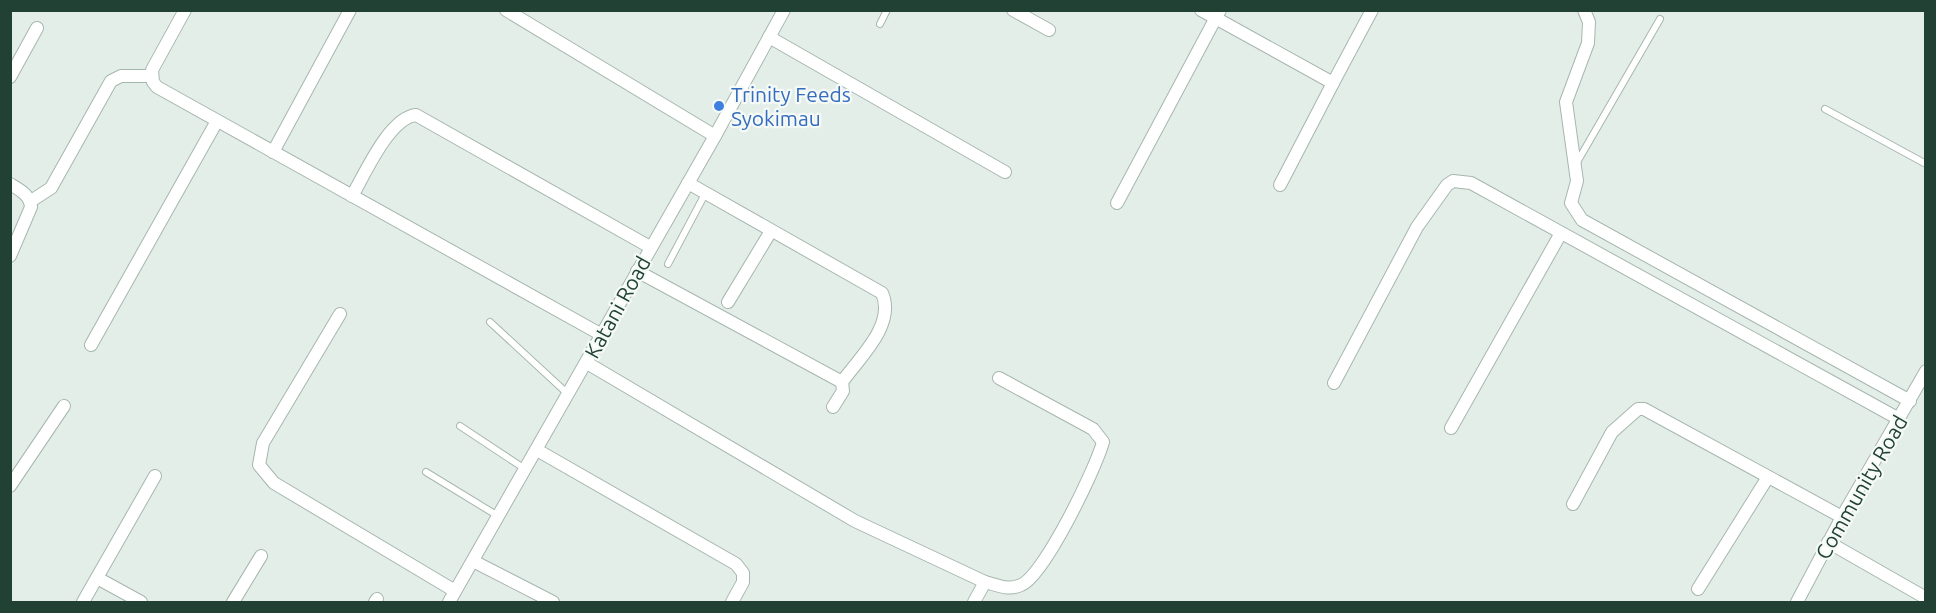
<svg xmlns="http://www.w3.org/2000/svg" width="1936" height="613" font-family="Ubuntu,sans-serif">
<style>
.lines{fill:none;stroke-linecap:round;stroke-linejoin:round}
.lane-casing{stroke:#a6b7af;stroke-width:8}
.street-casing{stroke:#a6b7af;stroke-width:14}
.lane{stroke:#fff;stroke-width:6}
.street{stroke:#fff;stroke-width:12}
.shop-dot{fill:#3f7fe0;stroke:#f5faf7;stroke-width:2}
.labels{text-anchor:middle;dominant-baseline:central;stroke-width:4.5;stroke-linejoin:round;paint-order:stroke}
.shop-label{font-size:21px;fill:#366cbe;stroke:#f5faf7;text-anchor:start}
.street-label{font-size:21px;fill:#214135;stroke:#f5faf7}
</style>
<rect width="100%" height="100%" fill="#e4eee8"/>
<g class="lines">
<defs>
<g id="lane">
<polyline points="880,24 887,10"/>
<polyline points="1825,109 1926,164"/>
<polyline points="1576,164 1660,19"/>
<polyline points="668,264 705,194"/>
<polyline points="490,322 568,394"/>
<polyline points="460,426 525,469"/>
<polyline points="426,472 498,516"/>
</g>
<g id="street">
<polyline points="185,10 152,70 153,82 157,87 602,335"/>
<polyline points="506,10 715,136"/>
<polyline points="1013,10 1049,30"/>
<polyline points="1201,10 1333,83 1372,10"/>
<polyline points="1584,10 1589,22 1588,43 1566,102 1577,181 1571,203 1582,220 1910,401"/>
<polyline points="769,37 1005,172"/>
<polyline points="10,77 37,28"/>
<polyline points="273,152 350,10"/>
<path d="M688,183l194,110c14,32 -23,65 -40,89"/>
<path d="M10,184c10,6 20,11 21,23l-21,49"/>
<polyline points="1280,185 1333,83"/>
<path d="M352,196c13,-22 37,-78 64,-81l234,132"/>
<polyline points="31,201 51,188 111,81 121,76 152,76"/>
<polyline points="1117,203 1220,10"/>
<polyline points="637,271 842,382 843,391 833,407"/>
<polyline points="728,302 771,231"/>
<polyline points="340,314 263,443 259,465 274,483 455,591"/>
<polyline points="91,345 217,121"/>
<path d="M587,363l268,158 130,61c13,3 23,9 36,3 23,-9 75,-117 82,-143l-10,-13 -94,-51"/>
<polyline points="1334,383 1417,227 1447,185 1453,181 1471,183 1899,419"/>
<polyline points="1451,428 1561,233"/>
<polyline points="537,450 736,564 743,573 743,582 732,602"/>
<polyline points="10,486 64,406"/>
<polyline points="1573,504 1612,432 1638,409 1644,409 1842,517"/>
<polyline points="1828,542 1926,598"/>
<polyline points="473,561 553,602"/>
<polyline points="99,579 141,602"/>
<polyline points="1698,589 1768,477"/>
<polyline points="83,602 155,476"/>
<polyline points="233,602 261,556"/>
<polyline points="375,602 377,599"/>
<polyline points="449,602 715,136 784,10"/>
<polyline points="974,602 985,582"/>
<polyline points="1797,602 1842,517 1926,371"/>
</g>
</defs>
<!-- lane casing -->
<use href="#lane" class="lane-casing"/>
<!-- street casing -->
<use href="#street" class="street-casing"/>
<!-- lane -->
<use href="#lane" class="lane"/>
<!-- street -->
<use href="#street" class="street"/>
</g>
<!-- markers -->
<circle class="shop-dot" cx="719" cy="106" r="6"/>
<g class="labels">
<!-- shop labels -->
<g class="shop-label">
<text x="731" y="94">Trinity Feeds<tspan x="731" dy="24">Syokimau</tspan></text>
</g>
<!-- street labels -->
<g class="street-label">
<text transform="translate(617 307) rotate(-61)">Katani Road</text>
<text transform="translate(1861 487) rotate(-60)">Community Road</text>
</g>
</g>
<!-- border -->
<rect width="1936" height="613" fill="none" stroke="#214135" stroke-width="24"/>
</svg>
